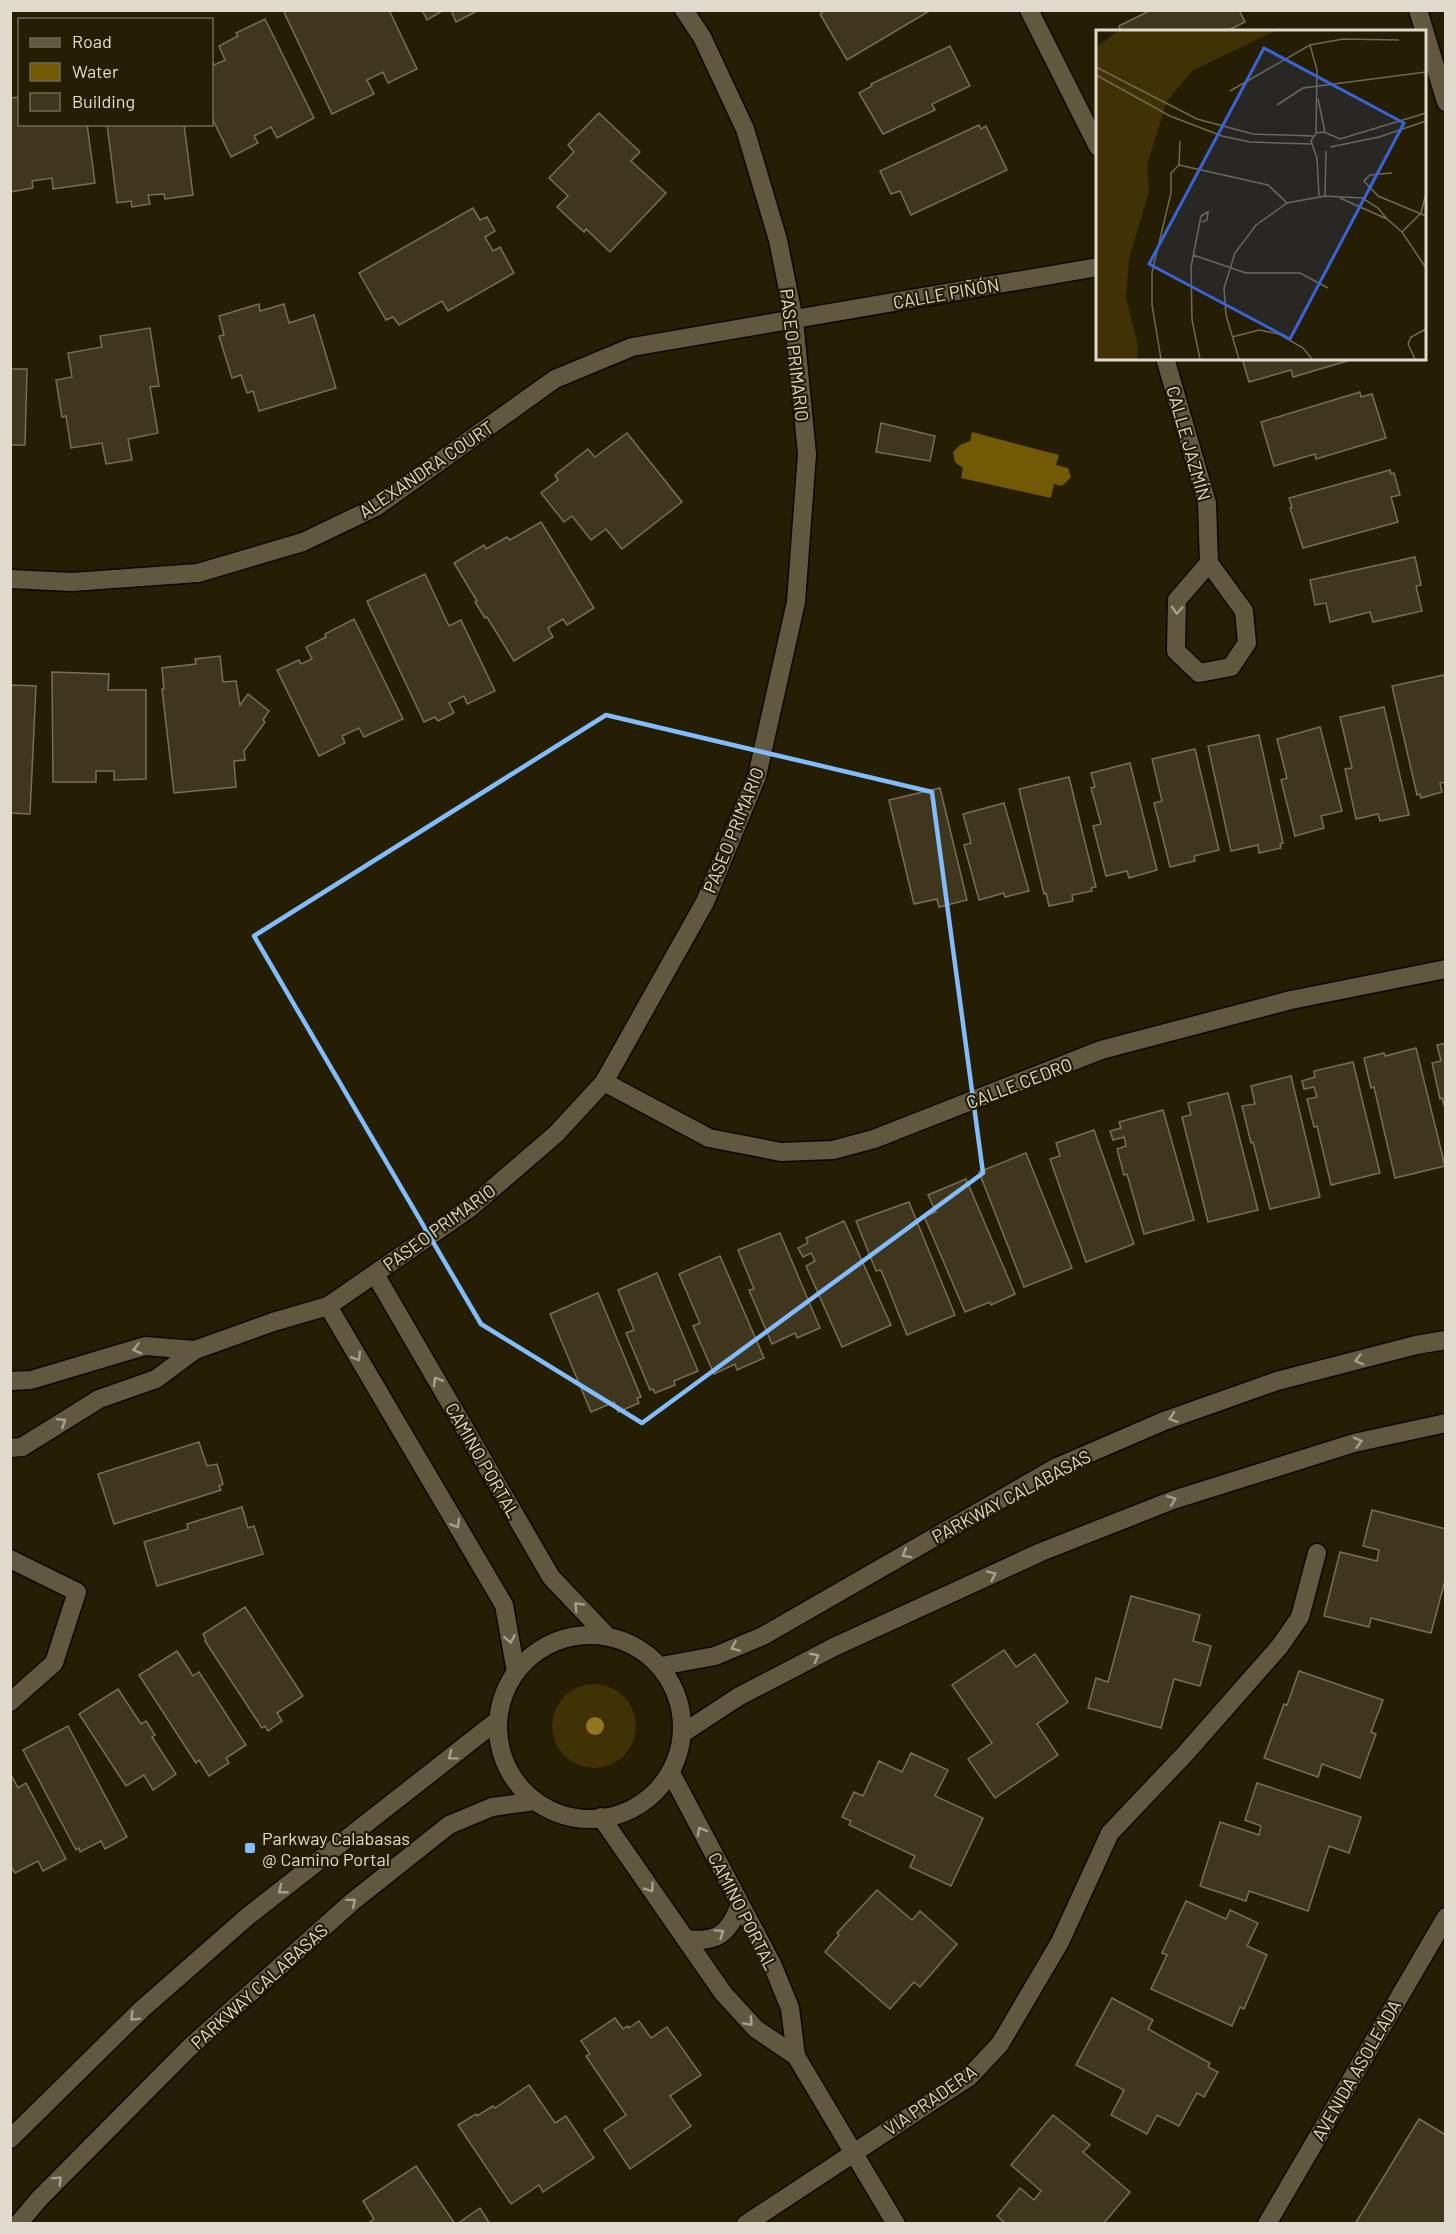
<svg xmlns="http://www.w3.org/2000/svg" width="1456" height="2234" font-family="Barlow,sans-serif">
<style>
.green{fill:#403205}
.water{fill:#725905}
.building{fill:#3f361d;stroke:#796f54;stroke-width:1.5}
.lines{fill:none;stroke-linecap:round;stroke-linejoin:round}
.service-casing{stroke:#0e0700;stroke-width:21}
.minor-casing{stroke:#0e0700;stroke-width:21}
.tertiary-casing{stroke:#0e0700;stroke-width:21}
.service{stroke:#62583f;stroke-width:18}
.minor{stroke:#62583f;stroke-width:18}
.tertiary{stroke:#62583f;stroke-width:18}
.tree{fill:#917522}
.oneway{stroke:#a8a08d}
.marked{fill:none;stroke:#82bcfa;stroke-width:4.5;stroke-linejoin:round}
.poi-dot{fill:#82bcfa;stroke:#251d04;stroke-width:2}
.labels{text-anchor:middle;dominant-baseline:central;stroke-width:4.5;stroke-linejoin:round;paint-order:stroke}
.street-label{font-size:18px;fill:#e1dbcd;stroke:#251d04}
.poi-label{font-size:18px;fill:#e1dbcd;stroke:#251d04;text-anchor:start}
.inset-road{fill:none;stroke:#706954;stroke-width:1.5}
.view{fill:#3a63d6;fill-opacity:0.15;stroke:#3a63d6;stroke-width:3}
.inset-edge{fill:none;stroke:#e1dbcd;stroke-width:3}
</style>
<rect width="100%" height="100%" fill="#251d04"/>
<!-- green -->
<circle class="green" cx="594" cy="1726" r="42"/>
<!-- water -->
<polygon class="water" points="972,432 1059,455 1056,465 1068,468 1071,477 1062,486 1054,484 1051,498 961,478 963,468 955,462 953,452 960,445 970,441"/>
<!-- building -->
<g class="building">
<polygon points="283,10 389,10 417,69 388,83 383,72 367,80 374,94 332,114"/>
<polygon points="422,10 444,10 427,20"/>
<polygon points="451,10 479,10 456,22"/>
<polygon points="826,10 931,10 847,60 820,14"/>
<polygon points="1151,10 1239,10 1245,22 1225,32 1121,32 1119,26"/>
<polygon points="265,19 314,118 277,138 271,127 254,136 258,143 231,157 212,118 212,60 214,65 225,60 219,46 238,36 236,33"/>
<polygon points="950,46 970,86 932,104 935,110 883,134 859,93 872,86 871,84"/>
<polygon points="20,97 20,124 87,124 95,183 53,189 52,178 32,181 33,188 10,192 10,98"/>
<polygon points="599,113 640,152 631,161 666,193 610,252 586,229 584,232 557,207 568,196 549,178 574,152 568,145"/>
<polygon points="107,124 184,124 193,195 165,199 164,194 148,195 150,204 132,207 131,201 117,203"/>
<polygon points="979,125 981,129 986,126 1007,170 911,215 900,191 891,194 880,171"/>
<polygon points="473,208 480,220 487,217 495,231 485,237 493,251 500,247 514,273 448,311 442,301 399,325 393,317 386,320 359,273"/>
<polygon points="259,304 260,311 284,304 289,323 314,315 336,388 259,411 253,391 247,393 241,375 232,378 219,336 224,335 219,316"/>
<polygon points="150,328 159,386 150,387 158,433 128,439 132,460 106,464 102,443 71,448 66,416 62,417 56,380 72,377 68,353 102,347 100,336"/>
<polygon points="1242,358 1357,358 1293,377 1291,370 1249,382"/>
<polygon points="10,369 27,369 25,445 10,445"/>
<polygon points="1360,392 1361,397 1372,394 1386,438 1316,459 1315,454 1274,466 1261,422"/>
<polygon points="881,423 935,436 930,461 876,452"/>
<polygon points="627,433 682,502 622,549 606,529 591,540 572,516 564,522 541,493 558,480 555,475 588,449 595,457"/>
<polygon points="1390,470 1391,474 1394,473 1400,495 1391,497 1398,522 1303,548 1290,508 1292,507 1289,498"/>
<polygon points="541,522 594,608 567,625 563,619 548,628 553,637 514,661 487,617 485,618 475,602 477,601 454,563 484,545 486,549 507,537 510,540"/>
<polygon points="1415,557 1421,585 1416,586 1422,611 1373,622 1370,612 1330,622 1326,603 1315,605 1310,580"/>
<polygon points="425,574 449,626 461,620 495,691 467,704 464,696 449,703 454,713 438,721 435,717 424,722 367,601"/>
<polygon points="354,619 403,719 364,737 359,728 342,736 345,743 319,756 277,670 299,660 301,664 312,659 306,647 326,637 325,634"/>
<polygon points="220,656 223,682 236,681 240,705 248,694 269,711 263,720 265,722 244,751 245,760 234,761 236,787 174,793 162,689 164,689 162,668 196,664 195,659"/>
<polygon points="52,672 109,674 108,690 146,690 146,779 114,780 114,771 96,771 96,782 53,782"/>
<polygon points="1444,675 1446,683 1446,782 1440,783 1442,792 1421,798 1420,794 1417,795 1392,686"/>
<polygon points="10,685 36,686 30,814 10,813"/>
<polygon points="1384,707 1409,815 1380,821 1378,814 1356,819 1345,769 1352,768 1340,717"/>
<polygon points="1320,727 1342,811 1321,816 1324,828 1295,836 1281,780 1287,778 1277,739"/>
<polygon points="1259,735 1283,843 1280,844 1281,848 1259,853 1258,845 1231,851 1208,746"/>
<polygon points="1195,749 1219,850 1194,856 1195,861 1170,867 1154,803 1162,801 1152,759"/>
<polygon points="1130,763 1157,870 1129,878 1127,871 1106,876 1093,826 1101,824 1091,788 1095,787 1091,773"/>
<polygon points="1069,777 1096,887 1091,888 1092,891 1072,895 1073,901 1049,906 1046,893 1044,894 1019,789"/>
<polygon points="940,788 967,900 939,907 937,899 914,904 889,800"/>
<polygon points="1004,803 1029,891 1005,897 1004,893 979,900 964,845 971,843 963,814"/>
<polygon points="1446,1043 1446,1112 1442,1098 1440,1099 1432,1063 1441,1061 1437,1045"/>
<polygon points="1416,1048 1445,1166 1395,1178 1374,1087 1371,1088 1364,1058 1384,1053 1385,1056"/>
<polygon points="1353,1062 1380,1173 1331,1185 1317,1126 1314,1127 1307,1099 1317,1097 1314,1087 1304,1089 1302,1081 1315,1077 1314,1071"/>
<polygon points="1291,1076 1320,1197 1270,1209 1253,1142 1251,1143 1242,1106 1255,1104 1251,1086"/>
<polygon points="1228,1093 1258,1210 1208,1222 1182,1117 1191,1115 1188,1103"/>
<polygon points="1163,1110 1194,1220 1144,1234 1127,1174 1124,1175 1117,1149 1126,1146 1124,1137 1113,1140 1110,1131 1121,1128 1119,1122"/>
<polygon points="1094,1130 1134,1244 1086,1262 1050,1159 1060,1156 1056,1143"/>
<polygon points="1026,1153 1072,1268 1024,1287 979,1172"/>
<polygon points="966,1179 1015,1294 991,1305 990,1302 965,1312 924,1216 936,1212 928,1195"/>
<polygon points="909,1202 955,1315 907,1335 881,1270 876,1271 856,1221"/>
<polygon points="844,1221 891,1325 842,1347 806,1266 815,1261 811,1253 803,1257 798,1248 808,1243 806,1238"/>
<polygon points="780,1233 820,1328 797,1338 795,1333 772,1344 749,1290 754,1289 738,1250"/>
<polygon points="720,1256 764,1358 737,1370 735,1364 714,1374 693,1326 700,1323 679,1274"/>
<polygon points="657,1273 698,1371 674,1381 675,1385 655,1393 653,1389 650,1390 626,1333 634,1330 618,1290"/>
<polygon points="598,1293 641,1397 637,1398 639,1403 618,1412 614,1402 591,1412 550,1314"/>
<polygon points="199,1442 207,1466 217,1464 223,1484 219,1486 221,1490 114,1524 98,1474"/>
<polygon points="242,1507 248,1528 254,1526 263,1554 157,1586 144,1542 188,1529 187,1524"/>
<polygon points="1372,1510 1446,1529 1446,1577 1431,1633 1371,1618 1369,1627 1324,1616 1340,1552 1377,1561 1379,1550 1363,1546"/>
<polygon points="1131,1596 1200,1615 1193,1641 1211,1646 1200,1686 1174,1679 1161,1728 1088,1708 1096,1678 1108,1682"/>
<polygon points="245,1607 303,1696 277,1713 282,1721 268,1731 265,1726 262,1728 205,1641 206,1640 203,1634"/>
<polygon points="1004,1650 1016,1667 1035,1654 1068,1702 1037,1724 1058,1755 995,1798 968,1759 992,1743 952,1685"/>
<polygon points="177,1651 193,1676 199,1672 246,1745 226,1758 229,1763 209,1776 199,1760 196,1763 139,1675"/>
<polygon points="1299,1671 1383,1700 1371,1732 1376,1734 1360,1778 1322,1764 1318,1777 1264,1758 1284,1704 1287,1705"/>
<polygon points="118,1689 141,1724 146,1721 155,1735 152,1737 176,1774 153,1790 144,1775 126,1786 79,1714"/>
<polygon points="68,1726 127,1837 105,1849 101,1841 80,1852 79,1848 76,1850 23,1750"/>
<polygon points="911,1753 948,1770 935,1796 983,1818 951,1886 910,1867 915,1856 849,1825 851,1821 842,1817 854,1792 863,1796 879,1761 902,1772"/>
<polygon points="10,1773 18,1788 26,1783 66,1859 43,1871 38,1861 15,1873 10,1865"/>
<polygon points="1257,1783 1361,1817 1349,1853 1329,1846 1308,1911 1249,1891 1246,1901 1200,1886 1220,1822 1259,1835 1261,1826 1245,1820"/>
<polygon points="877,1890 912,1920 920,1911 957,1944 920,1987 914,1982 890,2009 825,1952 839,1935 837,1933"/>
<polygon points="1186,1901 1226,1919 1230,1910 1258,1923 1247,1946 1267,1955 1244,2009 1240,2007 1232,2026 1151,1989 1167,1955 1162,1953"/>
<polygon points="1112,1998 1153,2020 1148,2029 1210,2063 1208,2067 1218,2072 1204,2097 1197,2093 1179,2126 1157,2115 1147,2134 1111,2115 1124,2090 1076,2065"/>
<polygon points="615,2018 623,2029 628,2026 629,2028 639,2021 651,2038 667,2027 701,2075 670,2096 691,2126 630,2169 604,2130 626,2115 586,2056 590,2054 581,2041"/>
<polygon points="529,2085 555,2123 566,2116 594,2158 543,2192 539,2185 511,2204 458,2125 476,2114 477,2116 493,2106 495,2108"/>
<polygon points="1053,2115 1090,2145 1083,2152 1130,2192 1103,2224 1006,2224 997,2216 1020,2188 1034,2200 1041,2191 1011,2165"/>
<polygon points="1419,2119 1446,2135 1446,2224 1355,2224"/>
<polygon points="416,2166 455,2224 367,2224 374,2219 363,2201"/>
<polygon points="480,2208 490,2224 457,2224"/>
</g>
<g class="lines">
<defs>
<polyline id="service" points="1110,1833 1185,1754 1280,1646 1300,1617 1317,1553"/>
<g id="minor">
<polyline points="1029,10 1098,147"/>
<polyline points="1418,10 1446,102"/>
<polyline points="1165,358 1207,503 1209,563 1244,611 1247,643 1231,667 1199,673 1176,651 1177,600 1209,563"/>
<polyline points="10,579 72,582 198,573 303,542 376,507 555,379 632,347 1098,267"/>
<polyline points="604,1082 709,1138 781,1152 833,1150 874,1139 1101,1050 1291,1000 1446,969"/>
<polyline points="375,1274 551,1577 606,1635"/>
<polyline points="328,1306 504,1605 516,1672"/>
<polyline points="10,1559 77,1592 54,1663 10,1702"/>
<polyline points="671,1773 772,1964 790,2008 796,2056 896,2224"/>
<polyline points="601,1817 723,1993 756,2029 796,2056"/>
<path d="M686,1939c31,4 43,-5 54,-35"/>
<polyline points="746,2224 969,2077 1000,2044 1060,1942 1110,1833"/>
<polyline points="1267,2224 1446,1917"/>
</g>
<g id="tertiary">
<polyline points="10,1381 31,1380 145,1346 195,1350"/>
<polyline points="10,1448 22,1447 99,1399 156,1379 195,1350 273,1322 328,1306 470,1208 556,1134 604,1082 705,902 757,776 796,602 807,454 794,320 778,240 745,129 702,37 684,10"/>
<circle cx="590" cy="1727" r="92"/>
<polyline points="661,1666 715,1656 763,1636 1055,1468 1164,1421 1277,1381 1416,1345 1446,1340"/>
<polyline points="683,1733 738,1697 834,1647 1041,1552 1173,1500 1354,1443 1446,1423"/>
<polyline points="10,2139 141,2010 247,1917 498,1720"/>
<polyline points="18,2224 40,2198 189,2048 352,1902 449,1825 492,1807 535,1801"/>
</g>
</defs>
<!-- service casing -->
<use href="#service" class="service-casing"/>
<!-- minor casing -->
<use href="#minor" class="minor-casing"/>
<!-- tertiary casing -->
<use href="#tertiary" class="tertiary-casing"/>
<!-- service -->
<use href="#service" class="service"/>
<!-- minor -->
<use href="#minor" class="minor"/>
<!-- tertiary -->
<use href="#tertiary" class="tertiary"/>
</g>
<!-- trees -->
<circle class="tree" cx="595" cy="1726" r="9"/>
<!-- one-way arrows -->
<defs><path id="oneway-chevron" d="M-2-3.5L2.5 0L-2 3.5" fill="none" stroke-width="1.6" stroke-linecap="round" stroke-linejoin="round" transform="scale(1.5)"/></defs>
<g class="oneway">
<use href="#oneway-chevron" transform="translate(1177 610) rotate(93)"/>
<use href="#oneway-chevron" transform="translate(137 1349) rotate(166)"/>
<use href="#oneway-chevron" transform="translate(357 1357) rotate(59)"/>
<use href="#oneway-chevron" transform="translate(1359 1360) rotate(165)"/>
<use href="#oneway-chevron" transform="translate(437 1381) rotate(-120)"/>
<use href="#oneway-chevron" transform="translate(1173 1418) rotate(161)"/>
<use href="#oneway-chevron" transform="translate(62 1422) rotate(-32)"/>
<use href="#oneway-chevron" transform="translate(1358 1442) rotate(-14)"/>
<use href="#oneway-chevron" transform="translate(1172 1500) rotate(-20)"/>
<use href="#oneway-chevron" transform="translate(456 1524) rotate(59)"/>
<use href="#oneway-chevron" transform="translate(906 1554) rotate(150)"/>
<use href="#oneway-chevron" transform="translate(992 1575) rotate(-25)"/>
<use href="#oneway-chevron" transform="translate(578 1606) rotate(-134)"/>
<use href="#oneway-chevron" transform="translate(510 1639) rotate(80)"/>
<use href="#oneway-chevron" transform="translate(735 1647) rotate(157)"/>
<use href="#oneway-chevron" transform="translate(815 1657) rotate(-28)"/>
<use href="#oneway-chevron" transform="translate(452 1756) rotate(143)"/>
<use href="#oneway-chevron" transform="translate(701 1831) rotate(-118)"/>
<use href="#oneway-chevron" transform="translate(650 1888) rotate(55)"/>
<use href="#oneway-chevron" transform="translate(282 1890) rotate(142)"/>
<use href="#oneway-chevron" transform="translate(352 1902) rotate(-40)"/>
<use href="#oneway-chevron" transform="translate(720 1933) rotate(-34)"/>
<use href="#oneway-chevron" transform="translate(134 2017) rotate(135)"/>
<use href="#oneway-chevron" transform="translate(749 2022) rotate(47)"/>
<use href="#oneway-chevron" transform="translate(58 2180) rotate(-45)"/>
</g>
<!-- marked area -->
<path class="marked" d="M606,715l326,77 51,381 -341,250 -161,-99 -227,-388z"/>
<!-- markers -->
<rect class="poi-dot" x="244" y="1842" width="12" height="12" rx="3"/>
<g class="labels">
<!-- street labels -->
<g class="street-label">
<text transform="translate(946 293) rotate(-10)">CALLE PIÑÓN</text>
<text transform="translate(795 355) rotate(83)">PASEO PRIMARIO</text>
<text transform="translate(1189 443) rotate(74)">CALLE JAZMÍN</text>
<text transform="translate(426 469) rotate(-34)">ALEXANDRA COURT</text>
<text transform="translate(733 830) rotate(-68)">PASEO PRIMARIO</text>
<text transform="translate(1019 1083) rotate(-21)">CALLE CEDRO</text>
<text transform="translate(439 1227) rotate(-36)">PASEO PRIMARIO</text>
<text transform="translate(483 1460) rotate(60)">CAMINO PORTAL</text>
<text transform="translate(1011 1496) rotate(-28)">PARKWAY CALABASAS</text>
<text transform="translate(743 1911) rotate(63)">CAMINO PORTAL</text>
<text transform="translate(259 1986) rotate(-42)">PARKWAY CALABASAS</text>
<text transform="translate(1356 2070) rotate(-60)">AVENIDA ASOLEADA</text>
<text transform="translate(930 2100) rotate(-35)">VIA PRADERA</text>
</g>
<!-- poi labels -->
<g class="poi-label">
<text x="262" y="1838">Parkway Calabasas<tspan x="262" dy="21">@ Camino Portal</tspan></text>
</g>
</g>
<!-- overview -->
<g transform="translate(1096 30)">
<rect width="330" height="330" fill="#251d04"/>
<path d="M21,1h158l-83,40 -25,30 -20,64 2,27 -20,67 -3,38 12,49 -1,13h-41v-311z" fill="#403205"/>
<path class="inset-road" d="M214,15l7,25 -1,63M0,37l101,52 56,15 60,2M0,45l74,41 52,20 28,6 61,2M134,61l80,-46 33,-6 56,1M222,69l7,33M181,75l26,-17 123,-16M234,117l49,-10 47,-16M83,135l89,20 19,18M83,135l1,-24M296,143l-22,2 -6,6 14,15 48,20M223,166l-2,-38 -6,-17 5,-8 8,-1 16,7 86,-26M229,166l1,-45M244,168l47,21 15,13 24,36M306,202l19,-19 5,-20M97,225l53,18h54l28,15M136,307l27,-7 20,4 24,14 9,11M65,329l-9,-54v-33l19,-79v-20l8,-8M104,329l-8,-39 -1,-53 10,-51 7,-4 -1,8 -5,2M143,329l-13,-44 -2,-27 11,-35 21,-28 31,-22 38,-7 37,2 16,10 9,11M319,329l-7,-15 3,-7 15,-8"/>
<path class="view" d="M168,18l140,75 -114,216 -141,-75z"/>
<rect width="330" height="330" class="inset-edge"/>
</g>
<!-- border -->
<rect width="1456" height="2234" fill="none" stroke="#e1dbcd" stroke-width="24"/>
<!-- legend -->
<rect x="18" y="18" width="195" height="108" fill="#251d04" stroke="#706954" stroke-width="1.5"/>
<rect x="30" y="38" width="30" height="9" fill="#62583f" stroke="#706954" stroke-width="1.5"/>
<text x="72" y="48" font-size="18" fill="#e1dbcd">Road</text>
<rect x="30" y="63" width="30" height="18" fill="#725905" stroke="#706954" stroke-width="1.5"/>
<text x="72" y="78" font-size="18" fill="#e1dbcd">Water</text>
<rect x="30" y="93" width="30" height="18" fill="#3f361d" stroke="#706954" stroke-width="1.5"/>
<text x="72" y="108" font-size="18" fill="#e1dbcd">Building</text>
</svg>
